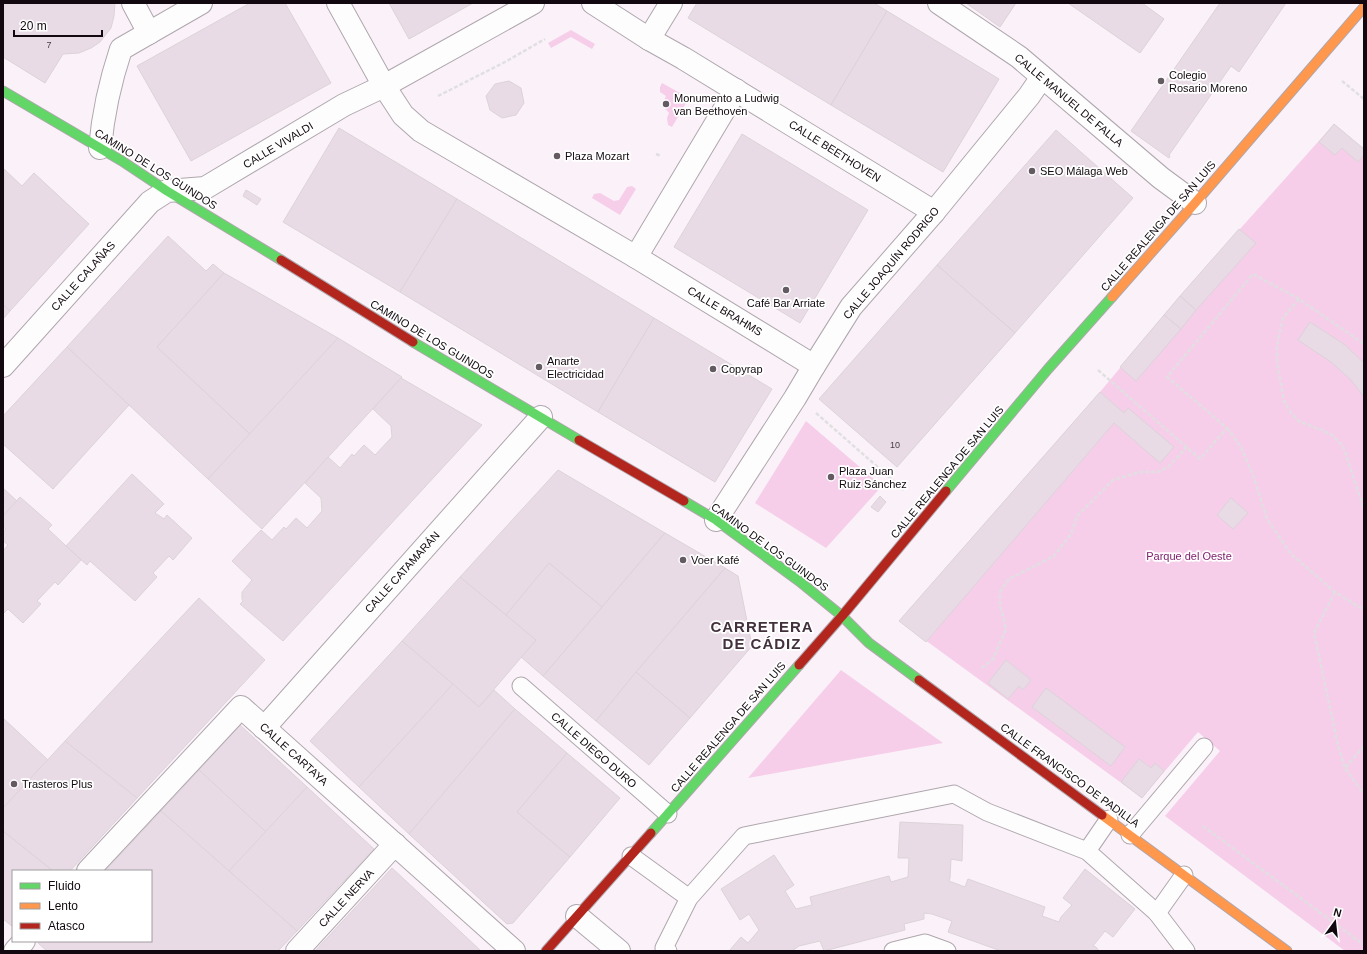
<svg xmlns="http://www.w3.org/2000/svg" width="1367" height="954" font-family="Arial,sans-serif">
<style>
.green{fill:#f6ceea}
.building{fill:#e9dbe5;stroke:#dcd3d9}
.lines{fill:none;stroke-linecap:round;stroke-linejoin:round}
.lane-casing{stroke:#afa7ad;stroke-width:19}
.street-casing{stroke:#afa7ad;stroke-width:24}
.fast-casing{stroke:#afa7ad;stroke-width:11}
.slow-casing{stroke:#afa7ad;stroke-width:11}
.jam-casing{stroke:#afa7ad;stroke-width:11}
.path{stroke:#e1dfe1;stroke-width:2.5;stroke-dasharray:4 2;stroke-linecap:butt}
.lane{stroke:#fefdfe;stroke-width:17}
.street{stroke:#fefdfe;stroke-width:22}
.fast{stroke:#63d668;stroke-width:9}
.slow{stroke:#ff974d;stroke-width:9}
.jam{stroke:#b3261e;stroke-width:9}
.poi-dot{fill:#635b61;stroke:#fff;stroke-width:1.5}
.labels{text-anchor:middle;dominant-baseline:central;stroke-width:3.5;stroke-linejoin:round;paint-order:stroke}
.number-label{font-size:9px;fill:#494047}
.poi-label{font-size:11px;fill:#11090f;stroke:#fff;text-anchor:start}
.street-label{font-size:11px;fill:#11090f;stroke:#fff}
.park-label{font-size:11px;fill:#7d1968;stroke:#fff}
.district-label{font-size:15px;font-weight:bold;letter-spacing:1px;fill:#43303d;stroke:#fff}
</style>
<rect width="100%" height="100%" fill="#faf2f8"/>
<!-- green -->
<g class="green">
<polygon points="571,30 595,44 592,49 571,37 551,48 548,43"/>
<polygon points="662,83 689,98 672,127 668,125 667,118 669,113 662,105 666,96 660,92 660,87"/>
<polygon points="1334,124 1364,149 1364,951 1345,951 1165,816 1220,751 1198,732 1142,798 899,621 1100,392 1180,296"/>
<polygon points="632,186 636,189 620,215 592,198 594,194 600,193 614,201 619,200 627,187"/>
<polygon points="806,421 882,486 826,548 755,503"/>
<polygon points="841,670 943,743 748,778"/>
</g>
<!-- building -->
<g class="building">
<polygon points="3,3 115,3 114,16 111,28 100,42 91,48 79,53 63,54 45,83 3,57"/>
<polygon points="250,3 285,3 331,83 191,161 137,66"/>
<polygon points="389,3 473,3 409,39"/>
<polygon points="697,3 874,3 887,11 831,105 688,18"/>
<polygon points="966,3 1016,3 1000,27"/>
<polygon points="1068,3 1142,3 1164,19 1140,53"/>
<polygon points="1220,3 1286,3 1239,72 1231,66 1169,155 1170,156 1169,158 1131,131"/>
<polygon points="887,11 999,79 943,172 831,105"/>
<polygon points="509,81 521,88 524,103 516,115 502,118 490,110 486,96 495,84"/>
<polygon points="1334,124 1364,149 1364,155 1358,162 1342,148 1335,155 1319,142"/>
<polygon points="339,128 457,199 400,292 283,222"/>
<polygon points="1056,130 1133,198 1015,333 937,265"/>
<polygon points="742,134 868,210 800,323 674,247"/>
<polygon points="4,169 22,186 34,173 89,224 10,311 3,304"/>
<polygon points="246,190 261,199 257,205 243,196"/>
<polygon points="457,199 654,318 598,412 400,292"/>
<polygon points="1239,229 1256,243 1196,310 1180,296"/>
<polygon points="168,236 206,271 213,264 224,273 157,347 250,434 208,479 67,347"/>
<polygon points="937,265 1015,333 897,467 819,399"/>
<polygon points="224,273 338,338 250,434 157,347"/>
<polygon points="1180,296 1196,310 1181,329 1164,315"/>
<polygon points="3,304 10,311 3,319"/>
<polygon points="1164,315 1181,329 1136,381 1120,367"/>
<polygon points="654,318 772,389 715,482 598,412"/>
<polygon points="1310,322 1345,345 1364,363 1364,397 1351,380 1331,362 1298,340"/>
<polygon points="338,338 402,377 262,529 208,479"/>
<polygon points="67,347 129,405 53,489 3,444 3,416"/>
<polygon points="401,378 482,425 283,641 240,604 243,601 242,599 242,592 252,580 232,561 261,530 272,540 284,527 286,529 296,518 307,528 322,511 321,498 305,483 328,457 340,468 352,454 354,456 364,445 375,455 392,437 391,426 373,409"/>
<polygon points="1100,392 1124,413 1128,408 1174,447 1160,463 1114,423 926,642 899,621"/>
<polygon points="558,470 665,533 602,607 549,563 506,615 460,577"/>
<polygon points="132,474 164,504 155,513 164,519 167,515 192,538 173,560 169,556 153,573 157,577 135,601 90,561 87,565 66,546"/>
<polygon points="3,488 17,501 3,516"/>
<polygon points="880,496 886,502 878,512 871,507"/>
<polygon points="20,497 52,525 48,529 81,560 58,585 55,582 37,601 41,604 23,623 8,609 4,613 3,612 3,551 8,545 3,541 3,532 6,529 3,527 3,516"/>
<polygon points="1231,498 1248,513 1233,529 1217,515"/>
<polygon points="665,533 725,568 596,721 543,676"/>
<polygon points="549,563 602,607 543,676 521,657 536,640 506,615"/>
<polygon points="725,568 738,576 752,646 690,718 636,672"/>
<polygon points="460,577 536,640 479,707 402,641"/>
<polygon points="199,598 265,660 137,798 65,741"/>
<polygon points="402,641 453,684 359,787 310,741"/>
<polygon points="1006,660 1031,680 1023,690 1019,686 1008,699 988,683"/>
<polygon points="636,672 690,718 649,765 596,721"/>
<polygon points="453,684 479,707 494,690 515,709 409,834 359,787"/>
<polygon points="1046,688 1125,747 1111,766 1032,707"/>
<polygon points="515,709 567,753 517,812 570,857 513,923 507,924 409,834"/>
<polygon points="3,718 48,760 3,808"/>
<polygon points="240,725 307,787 266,832 199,770"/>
<polygon points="65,741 137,798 70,871 53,871 3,831 3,808"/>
<polygon points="567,753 620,798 570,857 517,812"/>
<polygon points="1139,759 1151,768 1155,763 1164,771 1142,798 1121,782"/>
<polygon points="199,770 266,832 229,871 161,811"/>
<polygon points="307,787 374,849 297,931 229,871"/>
<polygon points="161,811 297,931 278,951 47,951 38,943 40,941 151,941 151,871 105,871"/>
<polygon points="900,822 963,825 962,861 951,859 950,878 949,881 965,887 968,879 1045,907 1042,916 1059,922 1061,917 1072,905 1063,898 1085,869 1135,909 1113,937 1105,931 1093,946 1096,947 1099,951 1035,951 1032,950 1031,951 1001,951 948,932 952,921 932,914 924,913 924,919 904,924 905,930 824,951 820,941 799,946 792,951 729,951 741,937 748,943 759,930 749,914 740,920 721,889 774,855 794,885 785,891 796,909 812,905 810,897 889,876 891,882 908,877 909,858 898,858"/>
<polygon points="3,831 53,871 13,871 13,927 3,919"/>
<polygon points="392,868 448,920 481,951 315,951"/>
</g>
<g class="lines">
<defs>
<g id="lane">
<polyline points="521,686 668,814"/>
<polyline points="1130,835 1204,747"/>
<polyline points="1087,851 1109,819"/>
<polyline points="631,856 689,898"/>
<polyline points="1157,913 1184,875"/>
<polyline points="668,951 664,948 689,898 744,836 954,794 987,812 1087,851 1157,913 1186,951"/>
<polyline points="893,951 925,943 947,951"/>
</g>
<g id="street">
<polyline points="133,3 149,33"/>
<polyline points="338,3 384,86 403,115 421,131 636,257 814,366"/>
<polyline points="593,3 649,39 683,58 934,212"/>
<polyline points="939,3 1019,57 1161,178 1195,203"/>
<polyline points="649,39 671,3"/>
<path d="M100,148c3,-34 10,-66 21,-99l80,-46"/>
<polyline points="636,257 736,90"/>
<polyline points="3,366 150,202 167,191 205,188 344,105 384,86 533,3"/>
<polyline points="716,520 795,398 814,366 851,307 934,212 1029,96 1042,77"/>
<polyline points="264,728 541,417"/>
<polyline points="88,871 241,707 514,951"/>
<polyline points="577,916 619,951"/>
<polyline points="15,951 24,941"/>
<polyline points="297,951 395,844"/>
</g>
<g id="fast">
<polyline points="3,91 122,161 167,191 281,260"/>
<polyline points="413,342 579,440"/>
<polyline points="946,491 1048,369 1112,297"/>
<polyline points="684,501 716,520 799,581 842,616 869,643 919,680"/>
<polyline points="651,833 799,665"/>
</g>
<g id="slow">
<polyline points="1112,297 1195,203 1364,7"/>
<polyline points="1102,815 1287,951"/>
</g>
<g id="jam">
<polyline points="281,260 413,342"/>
<polyline points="579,440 684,501"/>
<polyline points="799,665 842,616 946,491"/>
<polyline points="919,680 1102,815"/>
<polyline points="546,951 651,833"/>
</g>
</defs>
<!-- lane casing -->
<use href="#lane" class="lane-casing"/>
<!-- street casing -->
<use href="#street" class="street-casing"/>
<!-- fast casing -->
<use href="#fast" class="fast-casing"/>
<!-- slow casing -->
<use href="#slow" class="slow-casing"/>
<!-- jam casing -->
<use href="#jam" class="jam-casing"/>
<!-- path -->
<g class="path">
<polyline points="1342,81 1364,99"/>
<polyline points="438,96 505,62 545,39"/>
<polyline points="656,154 661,156"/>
<polyline points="1299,299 1283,318 1277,346 1277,362 1284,401 1291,413 1300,422 1322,430 1332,435 1343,446 1364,509"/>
<polyline points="1098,370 1200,459 1227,428 1167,377 1253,274 1299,299 1364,344"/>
<polyline points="816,413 904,490"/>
<polyline points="1227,428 1241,447 1253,475 1267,519 1291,554 1335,592 1364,610"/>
<polyline points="1335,592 1314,633 1338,745 1345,768"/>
<polyline points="982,668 993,659 1006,629 1000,605 1000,592 1009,579 1054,556 1071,534 1077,516 1113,480 1140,472 1158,472 1169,466 1187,447"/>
<polyline points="1364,746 1345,768 1364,794"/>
<polyline points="1203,826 1364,945"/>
</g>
<!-- lane -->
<use href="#lane" class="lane"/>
<!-- street -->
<use href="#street" class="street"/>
<!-- fast -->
<use href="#fast" class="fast"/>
<!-- slow -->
<use href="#slow" class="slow"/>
<!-- jam -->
<use href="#jam" class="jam"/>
</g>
<!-- markers -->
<g class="poi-dot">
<circle cx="1161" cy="81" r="4"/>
<circle cx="666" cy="104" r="4"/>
<circle cx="557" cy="156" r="4"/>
<circle cx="1032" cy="171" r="4"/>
<circle cx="786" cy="290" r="4"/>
<circle cx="539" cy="367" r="4"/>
<circle cx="713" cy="369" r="4"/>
<circle cx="831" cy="477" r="4"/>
<circle cx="683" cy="560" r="4"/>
<circle cx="14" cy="784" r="4"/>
</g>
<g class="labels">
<!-- number labels -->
<g class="number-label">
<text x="49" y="45">7</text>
<text x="895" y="445">10</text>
</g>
<!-- poi labels -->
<g class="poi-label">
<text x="1169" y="75">Colegio<tspan x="1169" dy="13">Rosario Moreno</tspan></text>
<text x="674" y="98">Monumento a Ludwig<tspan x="674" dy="13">van Beethoven</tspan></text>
<text x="565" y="156">Plaza Mozart</text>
<text x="1040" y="171">SEO Málaga Web</text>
<text x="786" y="303" text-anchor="middle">Café Bar Arriate</text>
<text x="547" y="361">Anarte<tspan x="547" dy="13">Electricidad</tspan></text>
<text x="721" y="369">Copyrap</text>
<text x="839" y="471">Plaza Juan<tspan x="839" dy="13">Ruiz Sánchez</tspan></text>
<text x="691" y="560">Voer Kafé</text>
<text x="22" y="784">Trasteros Plus</text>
</g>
<!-- street labels -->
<g class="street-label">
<text transform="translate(1069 100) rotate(40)">CALLE MANUEL DE FALLA</text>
<text transform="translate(278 145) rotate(-31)">CALLE VIVALDI</text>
<text transform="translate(835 151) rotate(32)">CALLE BEETHOVEN</text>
<text transform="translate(156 169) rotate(32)">CAMINO DE LOS GUINDOS</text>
<text transform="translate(1158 226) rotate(-49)">CALLE REALENGA DE SAN LUIS</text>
<text transform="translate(891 263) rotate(-50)">CALLE JOAQUÍN RODRIGO</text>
<text transform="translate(83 276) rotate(-48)">CALLE CALAÑAS</text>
<text transform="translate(725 311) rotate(31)">CALLE BRAHMS</text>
<text transform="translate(432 339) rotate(31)">CAMINO DE LOS GUINDOS</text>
<text transform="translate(947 472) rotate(-50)">CALLE REALENGA DE SAN LUIS</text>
<text transform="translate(770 547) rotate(36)">CAMINO DE LOS GUINDOS</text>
<text transform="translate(402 572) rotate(-48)">CALLE CATAMARÁN</text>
<text transform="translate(728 727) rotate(-49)">CALLE REALENGA DE SAN LUIS</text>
<text transform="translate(594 750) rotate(41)">CALLE DIEGO DURO</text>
<text transform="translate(294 754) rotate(42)">CALLE CARTAYA</text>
<text transform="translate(1070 775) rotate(36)">CALLE FRANCISCO DE PADILLA</text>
<text transform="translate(346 898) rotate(-47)">CALLE NERVA</text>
</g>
<!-- park labels -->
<g class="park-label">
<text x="1189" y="556">Parque del Oeste</text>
</g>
<!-- district labels -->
<g class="district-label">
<text x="762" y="626">CARRETERA<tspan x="762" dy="17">DE CÁDIZ</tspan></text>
</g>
</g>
<!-- border -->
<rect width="1367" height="954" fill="none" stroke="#11090f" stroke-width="8"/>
<!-- legend -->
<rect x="12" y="870" width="140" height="72" fill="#ffffff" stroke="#a09d9f"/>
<rect x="20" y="883" width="20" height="6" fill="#63d668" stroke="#a09d9f"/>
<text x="48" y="890" font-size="12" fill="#11090f">Fluido</text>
<rect x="20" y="903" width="20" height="6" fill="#ff974d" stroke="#a09d9f"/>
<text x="48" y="910" font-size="12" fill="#11090f">Lento</text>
<rect x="20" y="923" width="20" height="6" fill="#b3261e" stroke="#a09d9f"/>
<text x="48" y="930" font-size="12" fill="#11090f">Atasco</text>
<!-- north arrow -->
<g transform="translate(1335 922) rotate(15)" stroke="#ffffff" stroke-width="3" paint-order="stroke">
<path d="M0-3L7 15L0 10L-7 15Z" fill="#11090f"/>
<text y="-6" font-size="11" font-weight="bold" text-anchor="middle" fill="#11090f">N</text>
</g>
<!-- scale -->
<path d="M14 30v6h88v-6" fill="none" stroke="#11090f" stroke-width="2"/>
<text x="20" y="30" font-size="12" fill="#11090f" stroke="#ffffff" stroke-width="3" paint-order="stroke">20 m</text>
</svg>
